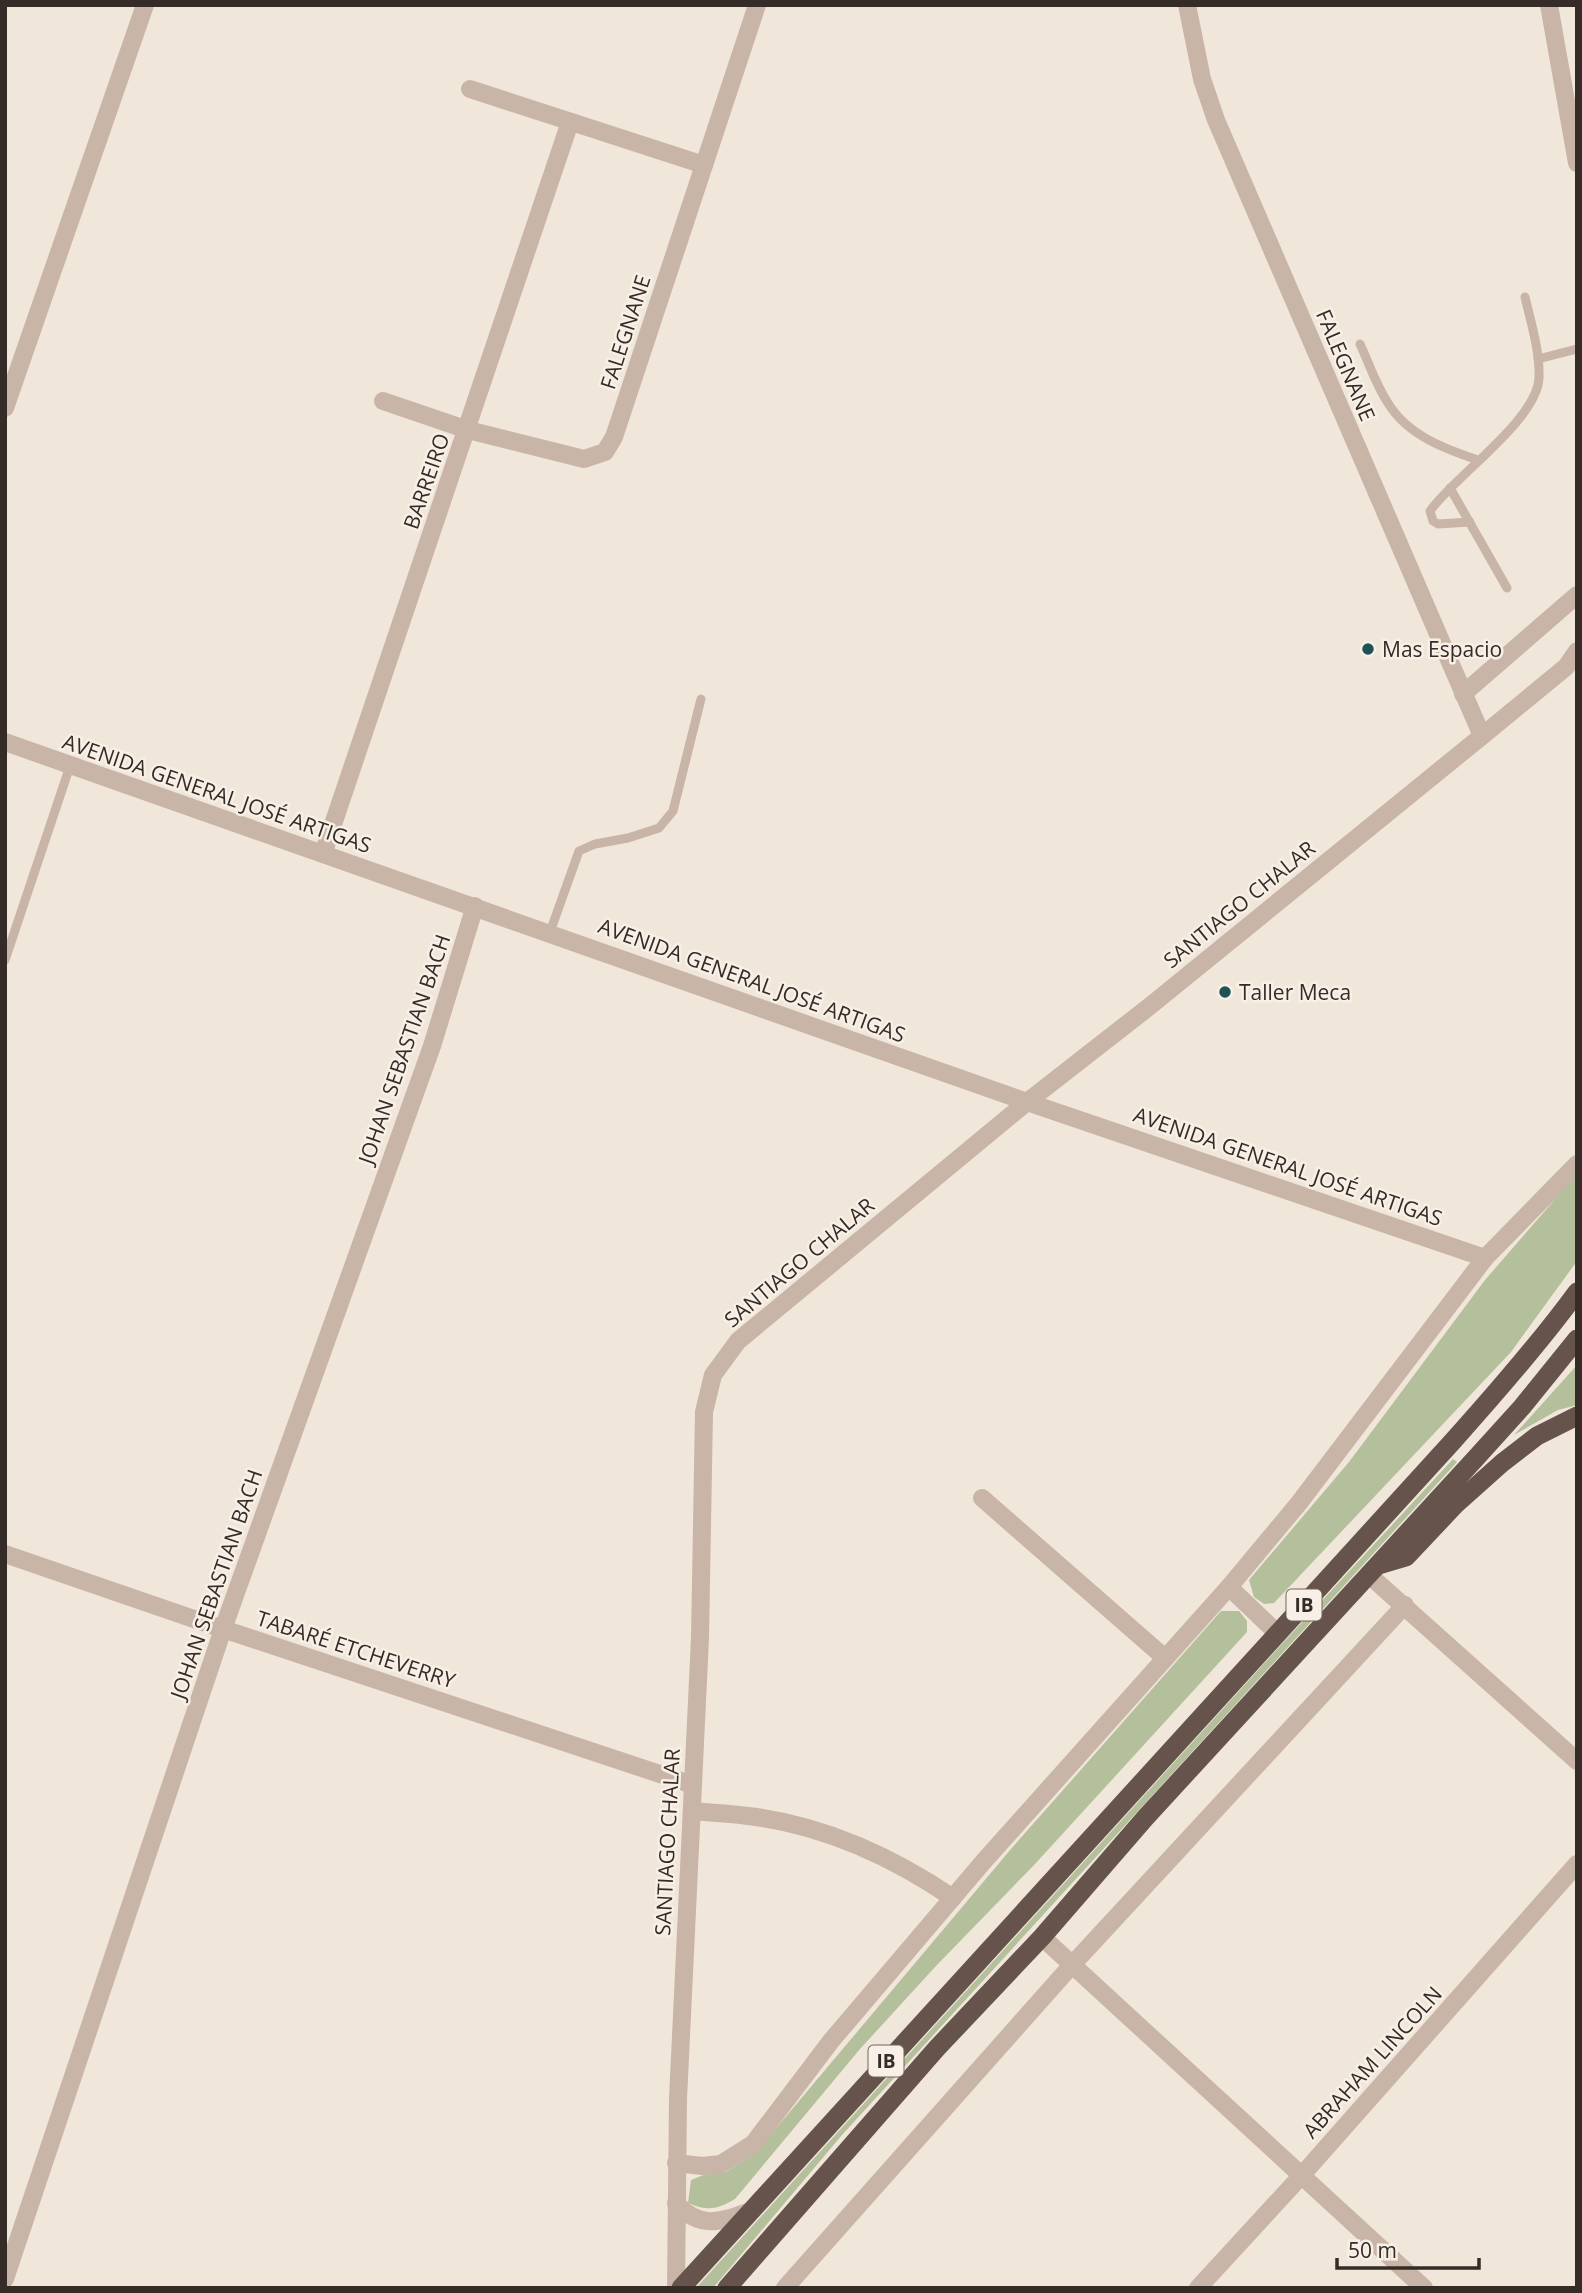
<svg xmlns="http://www.w3.org/2000/svg" width="1582" height="2293" font-family="'Open Sans',sans-serif">
<style>
.green{fill:#b4bf9b}
.lines{fill:none;stroke-linecap:round;stroke-linejoin:round}
.service{stroke:#c8b5a7;stroke-width:9}
.minor{stroke:#c8b5a7;stroke-width:18}
.tertiary{stroke:#c8b5a7;stroke-width:18}
.trunk{stroke:#66544c;stroke-width:19}
.poi-dot{fill:#1e5255;stroke:#f8f0e6;stroke-width:2.5}
.labels{text-anchor:middle;dominant-baseline:central;stroke-width:5;stroke-linejoin:round;paint-order:stroke}
.shield{fill:#f8f0e6;stroke:#706660;stroke-width:2}
.shield-label{font-size:19px;font-weight:bold;fill:#352b27}
.street-label{font-size:21px;fill:#352b27;stroke:#f8f0e6}
.poi-label{font-size:21px;fill:#352b27;stroke:#f8f0e6;text-anchor:start}
</style>
<rect width="100%" height="100%" fill="#f1e6da"/>
<!-- green -->
<g class="green">
<polygon points="1577,1174 1577,1261 1511,1352 1274,1603 1264,1604 1254,1597 1249,1580 1349,1462 1485,1280"/>
<polygon points="1577,1365 1577,1405 1558,1410 1514,1435"/>
<polygon points="1453,1459 1457,1462 842,2135 713,2288 696,2288 1280,1646"/>
<path d="M1221,1611h18l8,10v11l-212,232 -100,103 -75,82 -125,150c-19,11 -28,12 -47,4l3,-23 15,-6 20,-2 21,-14 20,-19 244,-290z"/>
</g>
<g class="lines">
<!-- service -->
<g class="service">
<path d="M1360,344c9,19 16,41 28,59 19,32 57,46 90,57"/>
<polyline points="1538,359 1577,349"/>
<polyline points="1450,488 1507,588"/>
<path d="M1470,522l-32,2 -5,-3 -3,-10c25,-35 107,-91 109,-133 1,-27 -8,-55 -14,-81"/>
<polyline points="550,932 579,851 595,844 628,838 659,828 673,811 701,699"/>
<polyline points="5,960 70,766"/>
</g>
<!-- minor -->
<g class="minor">
<polyline points="1187,5 1202,79 1216,120 1482,736"/>
<polyline points="1549,5 1577,163"/>
<polyline points="470,89 704,165"/>
<polyline points="383,401 468,430 584,459 605,452 614,437 757,5"/>
<polyline points="5,408 145,5"/>
<polyline points="1463,694 1577,595"/>
<polyline points="323,854 570,122"/>
<polyline points="1027,1102 1485,1258"/>
<polyline points="982,1498 1165,1658"/>
<polyline points="5,1554 223,1629 693,1785"/>
<polyline points="1369,1575 1577,1761"/>
<polyline points="1229,1587 1277,1633"/>
<path d="M692,1811c21,2 43,3 64,6 71,10 138,41 197,81"/>
<polyline points="1042,1937 1424,2288"/>
<polyline points="676,2163 702,2166 721,2164 753,2144 831,2041 984,1861 1229,1587 1299,1503 1485,1258 1577,1164"/>
<polyline points="5,2279 223,1629 432,1046 475,906"/>
<polyline points="785,2288 1071,1966 1405,1605"/>
<polyline points="1198,2288 1302,2175 1577,1864"/>
</g>
<!-- tertiary -->
<g class="tertiary">
<polyline points="5,742 1027,1102"/>
<path d="M676,2203c24,27 44,19 74,8"/>
<polyline points="676,2288 678,2099 700,1638 704,1412 713,1375 738,1341 1027,1102 1150,1006 1482,736 1566,667 1577,651"/>
</g>
<!-- trunk -->
<g class="trunk">
<polyline points="1379,1565 1406,1557 1455,1505 1502,1463 1537,1436 1577,1416"/>
<path d="M681,2288l772,-847c43,-48 86,-97 124,-149"/>
<polyline points="727,2288 937,2048 1042,1937 1146,1817 1475,1459 1522,1407 1577,1339"/>
</g>
</g>
<!-- markers -->
<g class="poi-dot">
<circle cx="1368" cy="649" r="7"/>
<circle cx="1225" cy="992" r="7"/>
</g>
<g class="labels">
<!-- shield labels -->
<g class="shield">
<rect x="1286.5" y="1589.5" width="35" height="31" rx="5"/>
<rect x="868.5" y="2045.5" width="35" height="31" rx="5"/>
</g>
<g class="shield-label">
<text x="1304" y="1605">IB</text>
<text x="886" y="2061">IB</text>
</g>
<!-- street labels -->
<g class="street-label">
<text transform="translate(625 332) rotate(-72)">FALEGNANE</text>
<text transform="translate(1346 365) rotate(67)">FALEGNANE</text>
<text transform="translate(426 481) rotate(-71)">BARREIRO</text>
<text transform="translate(217 793) rotate(19)">AVENIDA GENERAL JOSÉ ARTIGAS</text>
<text transform="translate(1239 904) rotate(-39)">SANTIAGO CHALAR</text>
<text transform="translate(752 980) rotate(20)">AVENIDA GENERAL JOSÉ ARTIGAS</text>
<text transform="translate(404 1049) rotate(-71)">JOHAN SEBASTIAN BACH</text>
<text transform="translate(1288 1166) rotate(19)">AVENIDA GENERAL JOSÉ ARTIGAS</text>
<text transform="translate(799 1262) rotate(-40)">SANTIAGO CHALAR</text>
<text transform="translate(216 1584) rotate(-71)">JOHAN SEBASTIAN BACH</text>
<text transform="translate(356 1649) rotate(18)">TABARÉ ETCHEVERRY</text>
<text transform="translate(667 1842) rotate(-87)">SANTIAGO CHALAR</text>
<text transform="translate(1372 2062) rotate(-48)">ABRAHAM LINCOLN</text>
</g>
<!-- poi labels -->
<g class="poi-label">
<text x="1382" y="649">Mas Espacio</text>
<text x="1239" y="992">Taller Meca</text>
</g>
</g>
<!-- border -->
<rect width="1582" height="2293" fill="none" stroke="#352b27" stroke-width="14"/>
<!-- scale -->
<path d="M1337 2258v10h142v-10" fill="none" stroke="#352b27" stroke-width="3.5"/>
<text x="1348" y="2258" font-size="21" fill="#352b27" stroke="#f8f0e6" stroke-width="5" paint-order="stroke">50 m</text>
</svg>
